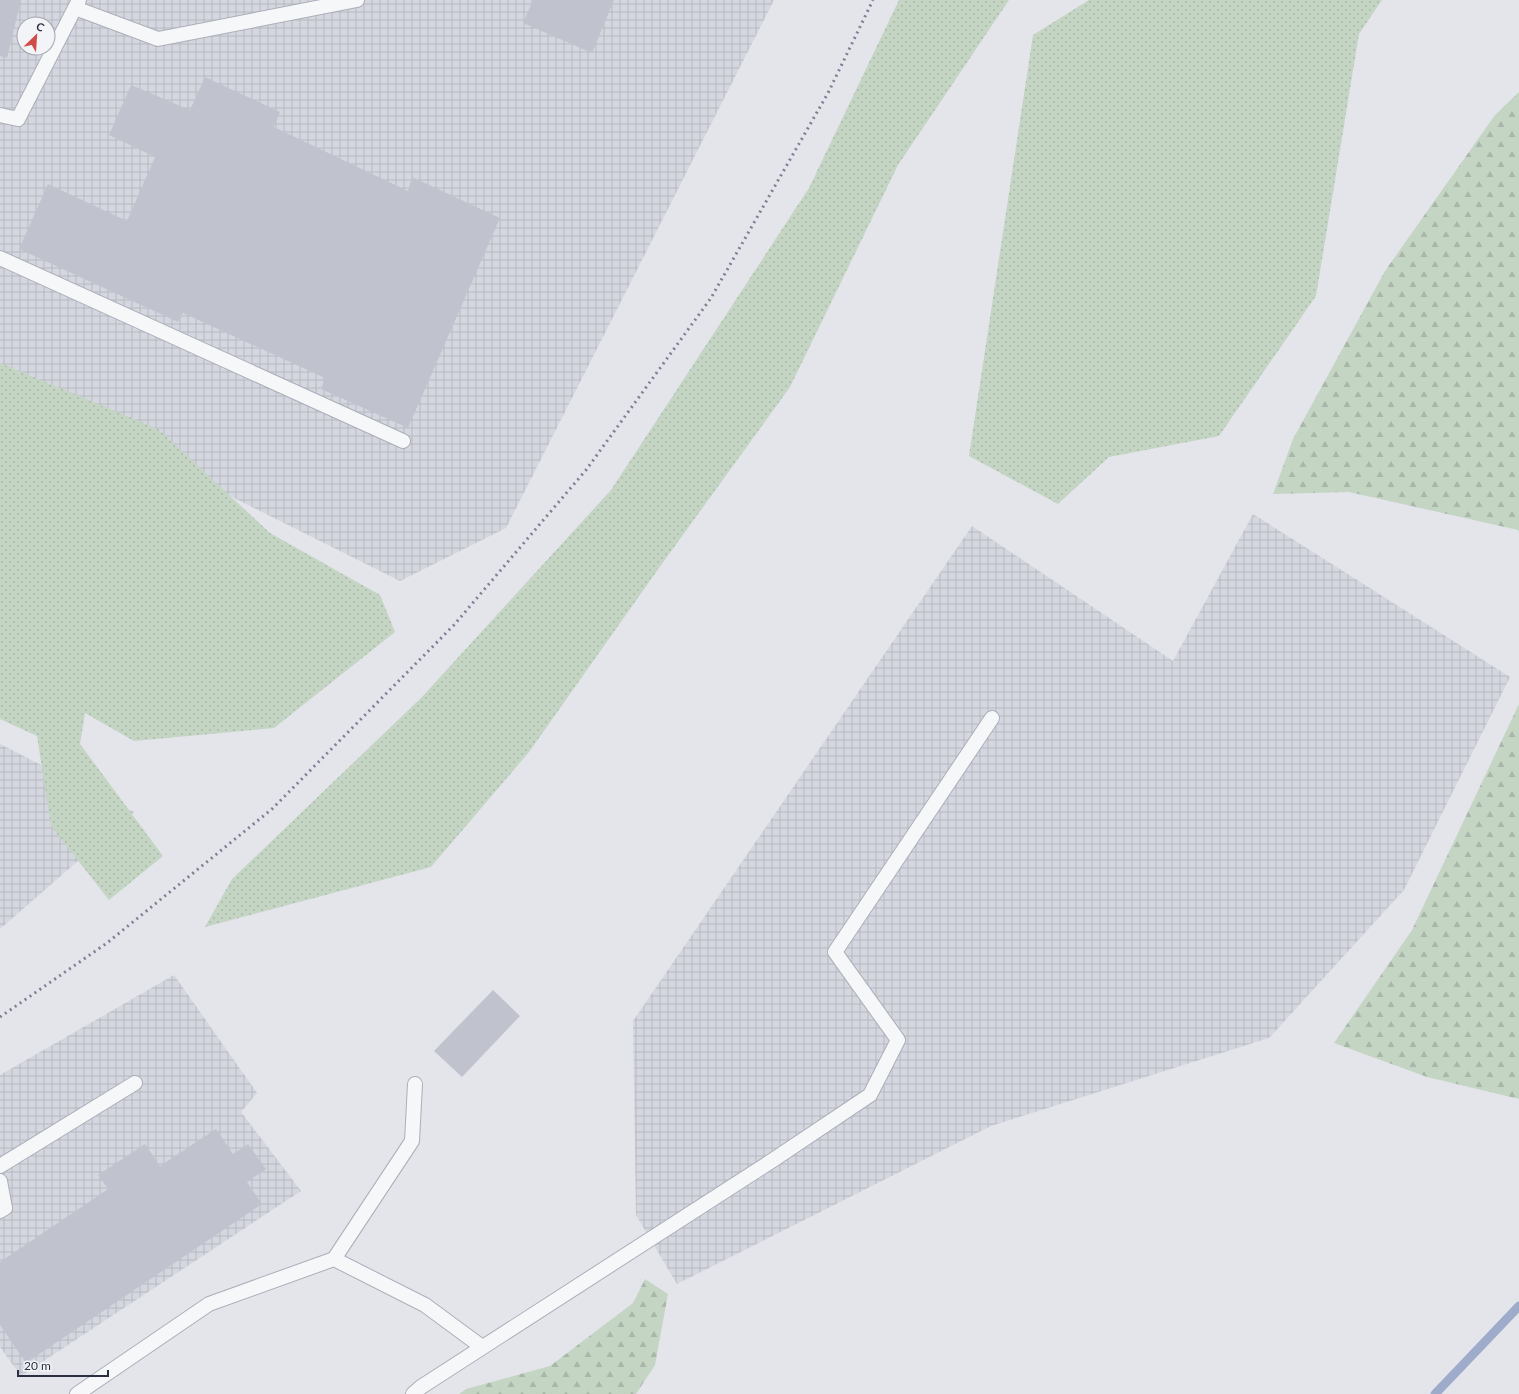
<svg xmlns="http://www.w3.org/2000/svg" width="1519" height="1394" font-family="Lato,sans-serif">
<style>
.industrial{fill:url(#industrial-grid);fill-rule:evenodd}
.grass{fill:url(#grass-dots)}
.forest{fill:url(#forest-firs)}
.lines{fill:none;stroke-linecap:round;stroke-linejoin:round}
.stream{stroke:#9eabcb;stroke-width:9}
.building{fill:#c0c3ce}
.service-casing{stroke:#acaeb9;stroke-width:16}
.service{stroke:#f6f7f9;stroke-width:14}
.rail{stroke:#7c8195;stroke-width:3;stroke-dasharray:2 4;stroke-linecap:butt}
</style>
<defs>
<pattern id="industrial-grid" width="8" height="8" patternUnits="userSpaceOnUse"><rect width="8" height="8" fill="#d5d7e0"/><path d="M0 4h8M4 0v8" fill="none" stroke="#b7b9c1"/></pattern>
<pattern id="grass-dots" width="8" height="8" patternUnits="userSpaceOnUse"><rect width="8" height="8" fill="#c5d5c4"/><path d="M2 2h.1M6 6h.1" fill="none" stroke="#a9b7aa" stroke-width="1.8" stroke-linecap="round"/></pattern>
<pattern id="forest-firs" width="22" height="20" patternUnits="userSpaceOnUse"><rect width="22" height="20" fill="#c5d5c4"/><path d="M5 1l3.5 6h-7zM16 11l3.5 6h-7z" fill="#a9b7aa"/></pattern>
</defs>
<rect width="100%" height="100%" fill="#e3e5eb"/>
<!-- industrial -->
<g class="industrial">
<path d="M0,0h774l-268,528 -106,53 -400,-200zM24,24h24v24h-24z"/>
<polygon points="1253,514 1510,677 1404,890 1269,1038 991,1126 677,1284 636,1215 633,1021 972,526 1173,661"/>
<polygon points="0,744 134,812 0,929"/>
<polygon points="174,975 257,1093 241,1112 301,1191 21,1376 0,1347 0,1075"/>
</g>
<!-- grass -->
<g class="grass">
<polygon points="899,0 1009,0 898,165 790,387 659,568 529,752 431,867 205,927 232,879 422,697 611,490 809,188"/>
<polygon points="1089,0 1382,0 1359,34 1316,296 1219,436 1109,457 1058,504 969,456 1033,35"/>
<polygon points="0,363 158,429 270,533 380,595 395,632 274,728 134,741 85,713 80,744 163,856 109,900 51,826 37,736 0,719"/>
</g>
<!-- forest -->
<g class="forest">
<polygon points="1519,92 1519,532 1518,530 1349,492 1273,494 1293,439 1385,271 1495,115"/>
<polygon points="1519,704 1519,1099 1427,1077 1334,1043 1412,930"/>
<polygon points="645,1279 668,1294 655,1365 636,1394 459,1394 466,1389 550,1366 633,1303"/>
</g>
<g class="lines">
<!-- stream -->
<polyline class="stream" points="1435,1394 1519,1306"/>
</g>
<!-- building -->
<g class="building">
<polygon points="0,0 21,0 7,58 0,56"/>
<polygon points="533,0 614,0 592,53 523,23"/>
<polygon points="205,77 280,112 274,127 408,191 412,177 500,218 408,428 321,389 325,378 183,313 178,322 19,249 48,184 127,221 155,157 109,135 131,85 190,110"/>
<polygon points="493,990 520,1016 462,1077 434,1051"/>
<polygon points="216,1129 233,1154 248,1144 266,1169 247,1182 262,1204 26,1363 0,1325 0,1262 108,1189 98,1175 145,1144 160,1166"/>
</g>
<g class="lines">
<defs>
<g id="service">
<polyline points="75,8 158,39 357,0"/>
<polyline points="0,115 18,119 79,0"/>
<polyline points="0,258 403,441"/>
<polyline points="0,1166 135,1083"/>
<polyline points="0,1181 5,1208 0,1211"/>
<polyline points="334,1259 412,1141 415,1084"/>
<polyline points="77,1394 209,1304 334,1259 425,1305 482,1347"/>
<polyline points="413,1394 421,1387 773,1160 870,1095 898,1040 835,952 992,718"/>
</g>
</defs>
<!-- service casing -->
<use href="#service" class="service-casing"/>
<!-- service -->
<use href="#service" class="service"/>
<!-- rail -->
<polyline class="rail" points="0,1017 107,943 272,809 454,625 586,470 711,298 828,93 873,0"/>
</g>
<!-- north arrow -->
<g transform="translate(36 36) rotate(25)"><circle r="19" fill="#f3f4f8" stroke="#a3a5b0"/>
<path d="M0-3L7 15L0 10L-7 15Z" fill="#d14e48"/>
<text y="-6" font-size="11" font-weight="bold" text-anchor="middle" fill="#2a2f44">С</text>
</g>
<!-- scale -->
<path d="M18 1370v6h90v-6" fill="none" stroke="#2a2f44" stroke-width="2"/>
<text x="24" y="1370" font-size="12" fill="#2a2f44" stroke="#f3f4f8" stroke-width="3" paint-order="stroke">20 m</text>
</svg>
